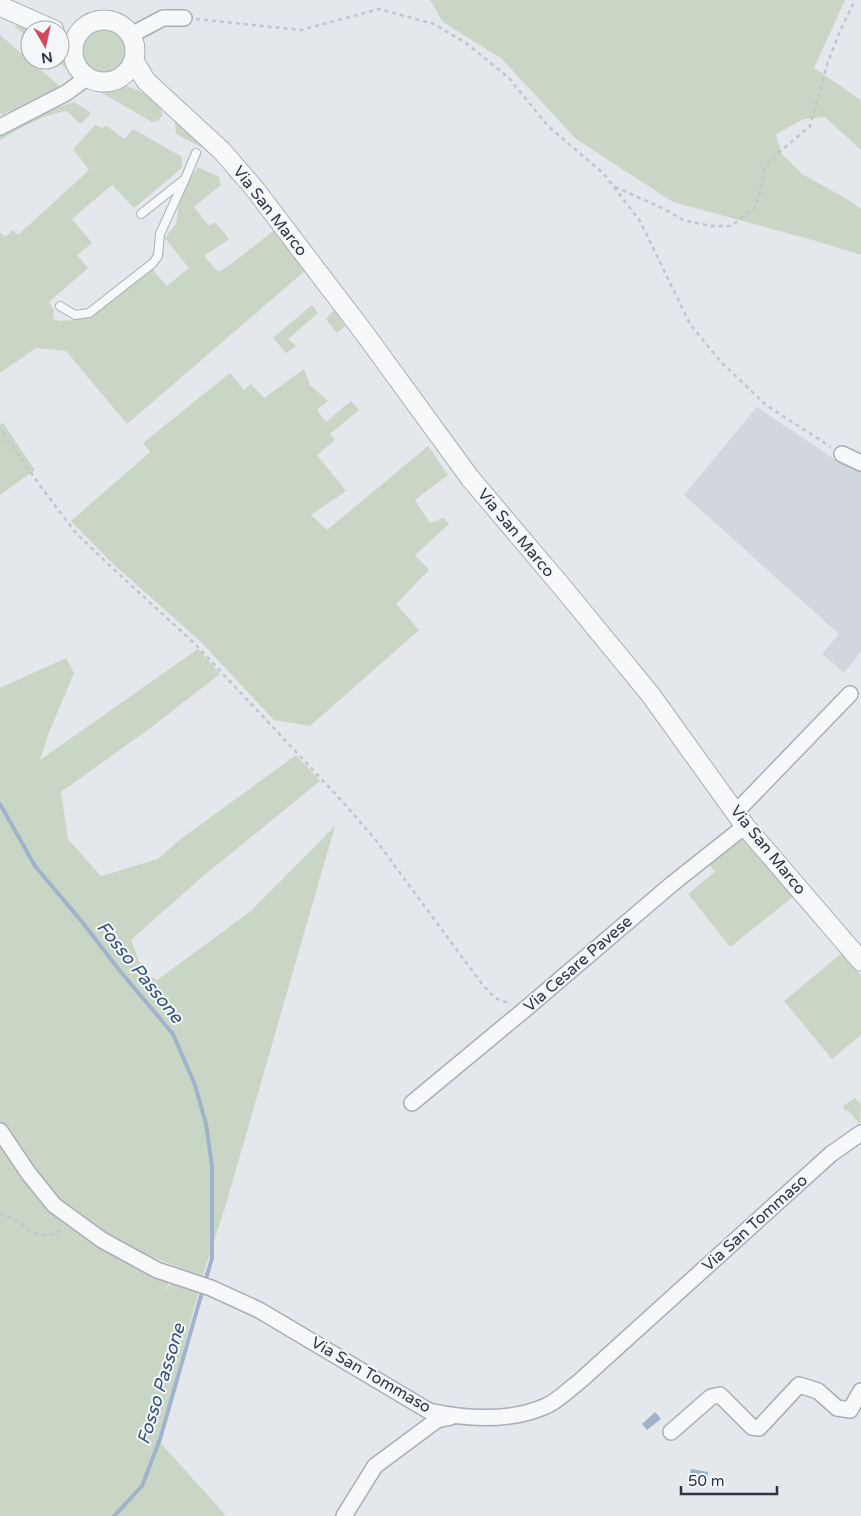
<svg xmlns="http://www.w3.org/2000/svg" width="861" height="1516" font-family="'Varela Round',sans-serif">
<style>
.built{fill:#d2d6de}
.green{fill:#c9d6c5}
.water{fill:#9fb4cc}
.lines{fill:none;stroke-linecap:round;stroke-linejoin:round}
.stream{stroke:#9fb4cc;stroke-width:4}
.service-casing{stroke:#a9aeb7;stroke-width:10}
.minor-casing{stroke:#a9aeb7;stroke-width:18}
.tertiary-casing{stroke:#a9aeb7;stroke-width:21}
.path{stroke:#c2c5cb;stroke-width:2.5;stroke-dasharray:4 4;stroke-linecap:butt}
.service{stroke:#f7f8fa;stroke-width:8}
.minor{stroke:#f7f8fa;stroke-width:15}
.tertiary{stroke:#f7f8fa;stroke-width:19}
.labels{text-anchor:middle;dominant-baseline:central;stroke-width:4;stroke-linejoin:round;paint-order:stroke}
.street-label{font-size:16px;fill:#2b3445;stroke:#f4f6f9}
.water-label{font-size:18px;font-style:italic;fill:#34527a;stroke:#f4f6f9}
</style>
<rect width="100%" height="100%" fill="#e4e7ec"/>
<!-- built -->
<polygon class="built" points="757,407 834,459 861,472 861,651 844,673 822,654 839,634 684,495"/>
<!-- green -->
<g class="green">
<polygon points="430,0 845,0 814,68 861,100 861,150 825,117 804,119 776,134 781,153 802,174 847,199 861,209 861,255 816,241 673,202 576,139 502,59 443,22"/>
<polygon points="19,21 40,30 30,30 30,39 15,27"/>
<circle cx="103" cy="52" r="23"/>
<polygon points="0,35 61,87 2,115 0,112"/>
<path d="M60,42c8,7 8,17 7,27l-11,-9h4z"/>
<path d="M123,85c17,5 32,12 40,29l-4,6 -7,2 -55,-32z"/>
<path d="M74,102l16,10 -1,4 -9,8 -13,-13c-23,3 -47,17 -67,29v-5l56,-27z"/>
<polygon points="177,117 248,189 230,178 227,171 216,157 203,148 176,134 175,122"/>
<polygon points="95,125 102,128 107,126 124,139 133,129 182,157 182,168 134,208 112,185 72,219 92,243 77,255 88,268 49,302 54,310 53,319 60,321 73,320 93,315 153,267 156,274 167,286 189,268 165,238 176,224 180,197 186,184 198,167 219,177 221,185 194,207 209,226 215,222 229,239 204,256 218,272 230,265 277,228 306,270 127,424 66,351 36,348 0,373 0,232 5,237 13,230 18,235 89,170 73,149"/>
<polygon points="312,305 318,313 288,339 296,346 286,353 273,338"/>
<polygon points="334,310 345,326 337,333 326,319"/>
<polygon points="304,369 310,385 328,401 317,410 326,422 351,401 359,410 330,434 335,440 317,455 346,491 311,515 327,530 428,446 448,475 415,500 430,523 444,518 449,524 415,555 429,570 396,604 419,630 310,726 274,720 200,641 111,562 71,521 150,452 143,443 230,373 244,390 251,384 264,398"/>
<polygon points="3,423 35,470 0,495 0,425"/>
<polygon points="198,649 220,674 149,729 61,792 68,839 101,876 158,859 178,841 296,755 320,781 202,877 131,940 143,972 157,980 251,911 335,826 226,1204 202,1278 107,1237 57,1202 0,1126 0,688 66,658 74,673 48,735 40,760"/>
<polygon points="742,832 793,897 730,947 688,894 715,872 706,860"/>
<polygon points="842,953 861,975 861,1035 832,1059 784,1001"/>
<polygon points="855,1098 861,1104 860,1124 848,1110 845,1112 843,1106"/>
<polygon points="0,1133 56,1203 120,1246 179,1271 163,1291 182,1274 201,1282 159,1441 226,1516 0,1516"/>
</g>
<!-- water -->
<g class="water">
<polygon points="655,1412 661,1419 647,1430 642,1424"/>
<polygon points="691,1469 708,1472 707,1480 689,1477"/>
</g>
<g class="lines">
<!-- stream -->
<g class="stream">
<polyline points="0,804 35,866 83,923 120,971 173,1034 195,1085 206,1124 212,1166 212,1258 205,1282"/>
<polyline points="114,1516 142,1486 160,1439 203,1289"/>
</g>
<defs>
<g id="service">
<polyline points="141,214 185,179 196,153"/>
<polyline points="60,306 75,315 89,313 153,263 158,256 160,234 185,179"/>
</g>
<g id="minor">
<polyline points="131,35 163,18 184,18"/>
<polyline points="0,127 66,93 88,77"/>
<polyline points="842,454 861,463"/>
<polyline points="736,812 850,694"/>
<polyline points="412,1103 529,1006 672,884 745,826"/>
<path d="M0,1131l29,43 25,31 48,35 55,30 54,18 48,22 170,101c37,8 81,11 117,-5 12,-5 23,-17 34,-25l251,-227 30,-21"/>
<polyline points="671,1432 711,1397 720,1395 752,1427 759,1428 799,1385 818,1391 837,1408 850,1410 861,1391"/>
<polyline points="344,1516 375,1466 437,1420 451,1417"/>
</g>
<g id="tertiary">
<polyline points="0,6 54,30"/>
<circle cx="104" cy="51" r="31"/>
<polyline points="134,61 146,81 222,151 254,188 365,334 470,478 563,588 650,694 745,826 861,961"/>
</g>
</defs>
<!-- service casing -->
<use href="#service" class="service-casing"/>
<!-- minor casing -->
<use href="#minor" class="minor-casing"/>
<!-- tertiary casing -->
<use href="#tertiary" class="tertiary-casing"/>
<!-- path -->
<g class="path">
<polyline points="196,19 301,30 379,9 434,24 466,43 509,78 548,126 603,173 640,221 690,324 721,362 766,405 831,447"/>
<polyline points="615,187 660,207 683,220 711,226 731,226 755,208 760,192 764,168 776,155 810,126 827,65 839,33 855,0"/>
<polyline points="3,433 41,487 76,533 108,564 195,644 341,800 375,839 482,984 495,998 511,1004"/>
<polyline points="0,1213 20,1222 30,1232 48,1236 65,1229"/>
</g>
<!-- service -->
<use href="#service" class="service"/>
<!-- minor -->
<use href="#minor" class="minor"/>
<!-- tertiary -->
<use href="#tertiary" class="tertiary"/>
</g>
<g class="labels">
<!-- street labels -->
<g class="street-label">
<text transform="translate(270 211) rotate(52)">Via San Marco</text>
<text transform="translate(516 533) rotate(50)">Via San Marco</text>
<text transform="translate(768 850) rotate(51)">Via San Marco</text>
<text transform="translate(578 964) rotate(-41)">Via Cesare Pavese</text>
<text transform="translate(755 1223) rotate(-42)">Via San Tommaso</text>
<text transform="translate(371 1375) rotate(30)">Via San Tommaso</text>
</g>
<!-- water labels -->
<g class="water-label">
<text transform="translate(140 972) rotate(51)">Fosso Passone</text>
<text transform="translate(161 1384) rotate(-73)">Fosso Passone</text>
</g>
</g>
<!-- north arrow -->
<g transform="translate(45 45) rotate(171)"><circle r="24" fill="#f4f6f9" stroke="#a4a8b1"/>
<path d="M0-4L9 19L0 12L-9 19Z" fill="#d1495b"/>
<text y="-8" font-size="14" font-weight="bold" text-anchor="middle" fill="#2b3445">N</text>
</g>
<!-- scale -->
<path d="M681 1486v8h96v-8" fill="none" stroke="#2b3445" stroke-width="2.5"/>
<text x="688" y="1486" font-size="15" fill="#2b3445" stroke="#f4f6f9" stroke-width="4" paint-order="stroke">50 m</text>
</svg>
